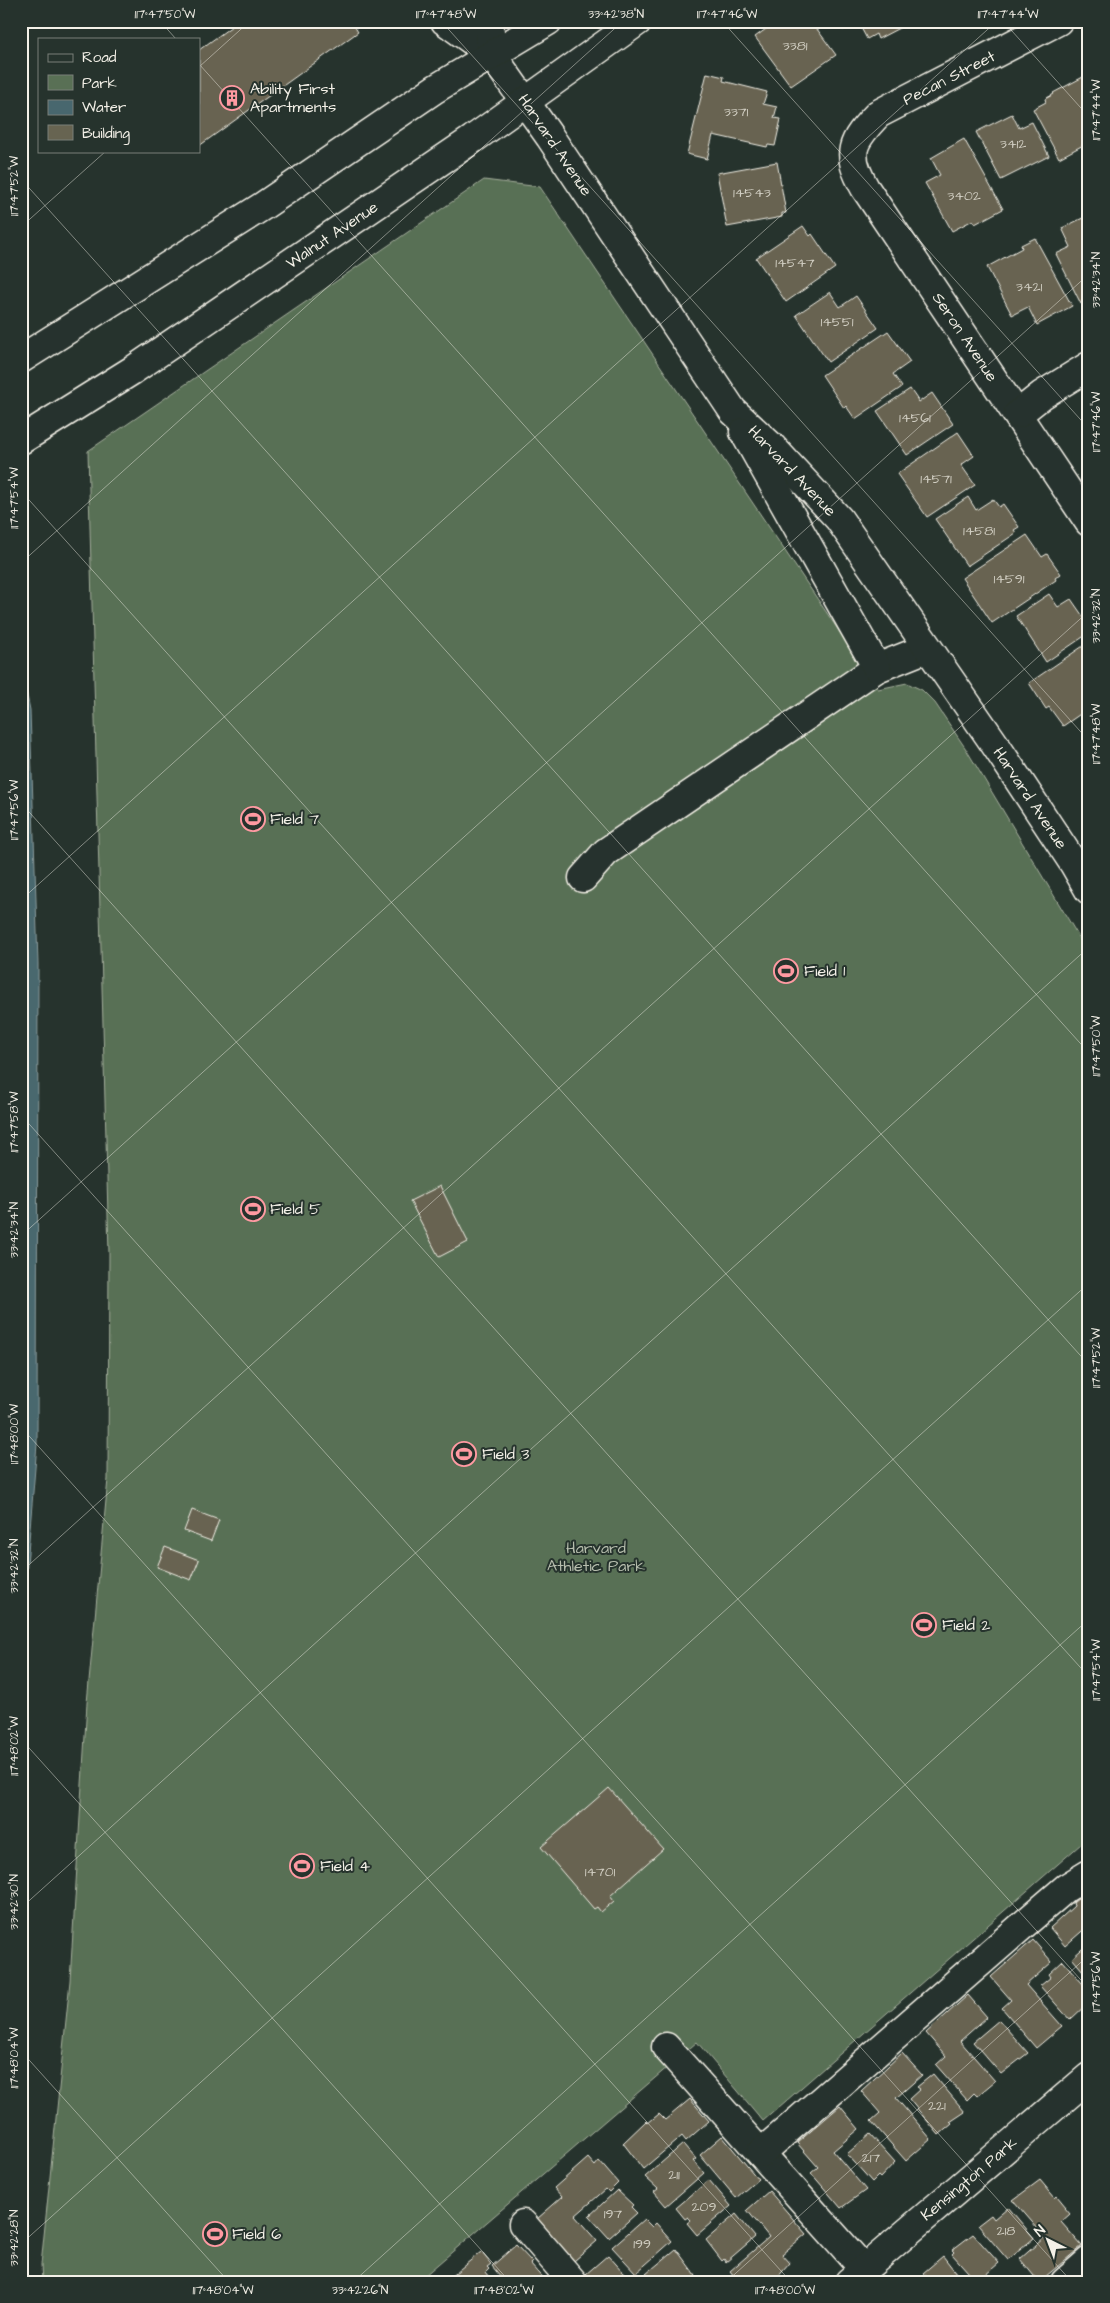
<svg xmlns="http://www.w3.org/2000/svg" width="1110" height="2303" font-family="'Architects Daughter',sans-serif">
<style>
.green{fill:#597055;stroke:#a6b09e}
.water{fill:#48676e;stroke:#8d9e9f}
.building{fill:#676451;stroke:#f4f1e8}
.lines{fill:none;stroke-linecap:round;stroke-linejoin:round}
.minor-casing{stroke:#f4f1e8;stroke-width:31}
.major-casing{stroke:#f4f1e8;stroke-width:31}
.minor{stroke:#26332d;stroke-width:28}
.major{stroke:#26332d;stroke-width:28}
.ticks{fill:none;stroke:#f4f1e8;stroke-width:1;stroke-opacity:0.45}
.labels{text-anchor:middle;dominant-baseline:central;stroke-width:4;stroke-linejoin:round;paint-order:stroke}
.number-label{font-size:14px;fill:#d1cec2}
.street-label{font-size:16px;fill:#f4f1e8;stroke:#26332d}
.poi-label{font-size:16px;fill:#f4f1e8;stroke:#26332d;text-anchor:start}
.park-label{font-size:16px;fill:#b6bdad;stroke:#26332d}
.neatline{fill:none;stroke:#f4f1e8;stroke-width:2}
.ticks-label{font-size:12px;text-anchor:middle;fill:#f4f1e8}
</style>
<rect width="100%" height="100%" fill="#26332d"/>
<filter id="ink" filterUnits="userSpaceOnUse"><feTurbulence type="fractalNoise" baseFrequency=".02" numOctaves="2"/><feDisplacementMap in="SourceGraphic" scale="10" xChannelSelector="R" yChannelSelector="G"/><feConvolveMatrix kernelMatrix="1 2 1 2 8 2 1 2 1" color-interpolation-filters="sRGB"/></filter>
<g filter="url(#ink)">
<!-- green -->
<polygon class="green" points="484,180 540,187 878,689 907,683 922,690 935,703 966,749 1089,954 1089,1837 763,2121 697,2042 417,2282 42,2282 41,2265 70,1981 87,1703 108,1479 109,1254 88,451"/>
<!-- water -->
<polygon class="water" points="21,665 30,710 38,964 37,1444 21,1637"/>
<!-- building -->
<g class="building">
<polygon points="239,21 351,21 358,32 199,146 199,50"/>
<polygon points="777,21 811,21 836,55 791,86 755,37"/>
<polygon points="839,21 899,21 901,27 878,39 876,34 867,39 858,22 843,30"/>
<polygon points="707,73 724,77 723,81 767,92 763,104 777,107 774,118 781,119 775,146 768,145 767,147 713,135 707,159 687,154"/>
<polygon points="1083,77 1089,87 1089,95 1087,96 1089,100 1089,142 1059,158 1033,109 1046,102 1045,99 1054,94 1053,93"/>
<polygon points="1012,114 1019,128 1032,122 1049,156 1001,180 976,132"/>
<polygon points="964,139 1003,209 975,224 973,220 952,231 925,183 940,175 931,158"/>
<polygon points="777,162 786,213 782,213 782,217 727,227 717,173"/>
<polygon points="1089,215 1089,300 1081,304 1056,254 1071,247 1062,228"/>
<polygon points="803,226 810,236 812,234 835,268 786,302 756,258"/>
<polygon points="1035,238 1072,306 1037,325 1028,307 1012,315 987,267 1022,248 1021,245"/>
<polygon points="830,292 840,307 856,296 878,328 828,362 796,315"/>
<polygon points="888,331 910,362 893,374 902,387 855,419 846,406 844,408 822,375"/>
<polygon points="910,389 919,402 932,393 953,424 907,455 877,411"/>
<polygon points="958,432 974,456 961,465 975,485 927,517 897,474"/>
<polygon points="968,497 976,510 993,499 999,507 1003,504 1019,527 1014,530 1016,533 967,566 935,519"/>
<polygon points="1027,535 1042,557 1047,554 1061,574 1055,578 1056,580 992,623 962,578"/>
<polygon points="1049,594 1058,607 1071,599 1089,625 1089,633 1046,662 1016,616"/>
<polygon points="1089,642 1089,708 1063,726 1049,707 1046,709 1029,683"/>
<polygon points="1089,717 1089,734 1081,722"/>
<polygon points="440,1186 468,1242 439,1257 410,1201"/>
<polygon points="192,1510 219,1520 211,1541 184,1531"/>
<polygon points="165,1547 199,1560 191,1580 157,1567"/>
<polygon points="609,1788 663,1849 610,1896 614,1901 601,1912 597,1907 594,1909 541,1847"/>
<polygon points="1089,1889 1089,1925 1065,1946 1050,1928 1074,1906 1073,1903"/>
<polygon points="1033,1940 1052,1962 1026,1985 1062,2026 1036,2048 1002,2008 1011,2000 991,1977"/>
<polygon points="1089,1943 1089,1978 1072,1958"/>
<polygon points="1063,1961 1089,1991 1089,2002 1070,2020 1040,1986 1051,1977 1049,1974"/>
<polygon points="968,1995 987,2017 960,2041 995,2081 977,2096 974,2093 967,2100 936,2065 946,2056 926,2033"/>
<polygon points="999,2020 1028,2053 1001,2074 973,2042"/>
<polygon points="902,2053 922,2075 896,2098 931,2139 906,2161 871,2121 880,2113 861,2091"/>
<polygon points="933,2074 965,2112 950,2122 952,2124 939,2135 909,2099 920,2089 917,2087"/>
<polygon points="690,2099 709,2121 686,2141 682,2136 643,2169 623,2143 646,2121 648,2123 659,2114 665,2120"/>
<polygon points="840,2106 859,2129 833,2151 866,2190 841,2208 811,2173 818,2167 797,2143"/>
<polygon points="870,2134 895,2162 880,2178 878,2176 872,2182 847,2154"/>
<polygon points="722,2136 758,2179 736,2198 700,2155"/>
<polygon points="683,2144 696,2159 693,2161 704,2173 666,2206 654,2192 658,2189 645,2177"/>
<polygon points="588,2158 595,2166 599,2161 618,2183 609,2192 606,2189 575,2216 597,2241 574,2261 537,2219 562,2197 554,2188"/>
<polygon points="709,2180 731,2206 697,2235 687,2223 691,2220 688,2217 685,2219 676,2208"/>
<polygon points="1040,2180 1055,2198 1057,2196 1066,2207 1065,2208 1070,2214 1061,2222 1082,2246 1039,2282 1020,2259 1045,2237 1013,2200"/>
<polygon points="617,2190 633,2205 631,2207 637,2213 609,2238 589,2216"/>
<polygon points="769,2191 806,2234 782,2254 790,2263 775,2280 773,2279 770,2282 739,2282 730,2271 769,2237 747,2210"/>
<polygon points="1008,2207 1034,2238 1008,2260 978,2225 991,2215 994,2219"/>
<polygon points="736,2214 755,2237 726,2262 724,2259 722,2261 706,2240"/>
<polygon points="644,2219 652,2227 656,2223 672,2241 636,2273 612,2247"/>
<polygon points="973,2234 999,2263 977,2282 952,2254 954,2252 952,2250"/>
<polygon points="516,2245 532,2262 530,2264 546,2282 505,2282 492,2266"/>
<polygon points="676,2249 696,2276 690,2282 642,2282 640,2279"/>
<polygon points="481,2252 491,2264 487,2267 489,2269 486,2272 494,2282 444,2282"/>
<polygon points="608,2255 632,2282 593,2282 586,2274"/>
<polygon points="943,2256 963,2282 921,2282 927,2277 923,2273"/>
</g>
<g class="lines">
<defs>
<g id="minor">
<polyline points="445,21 492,55"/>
<polyline points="489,21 492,55"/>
<path d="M1058,21l-180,93c-27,28 -33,39 -13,74l224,334"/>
<polyline points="1018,414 1042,395 1089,366"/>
<polyline points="583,878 606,852 877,668 927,648"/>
<polyline points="666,2047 864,2269"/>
<polyline points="761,2153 1023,1925 1066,1888 1089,1874"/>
<polyline points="523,2224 573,2282"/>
<polyline points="849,2282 1089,2077"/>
<polyline points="1065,2282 1089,2261"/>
</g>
<g id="major">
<polyline points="492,55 550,137 733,411 773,448 839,519 996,746 1074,864 1089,890"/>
<polyline points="21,359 263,206 435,89 548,21"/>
<polyline points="744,432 877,668"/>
<polyline points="21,440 133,370 473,139 638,21"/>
</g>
</defs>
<!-- minor casing -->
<use href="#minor" class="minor-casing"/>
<!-- major casing -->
<use href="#major" class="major-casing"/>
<!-- minor -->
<use href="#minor" class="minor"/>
<!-- major -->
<use href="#major" class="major"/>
</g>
</g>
<!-- ticks -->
<path class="ticks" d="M160,21l16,18M441,21l648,720M722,21l367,408M1003,21l86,96M199,64l890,989M199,67l51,-46M21,179l1068,1186M21,227l85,-76M21,491l1068,1186M21,563l602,-542M21,803l1068,1186M21,900l976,-879M21,1115l1051,1167M21,1236l1068,-962M21,1427l770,855M21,1572l1068,-961M21,1739l489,543M21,1908l1068,-961M21,2051l208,231M21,2244l1068,-961M353,2282l736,-663M726,2282l363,-327"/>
<!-- icons -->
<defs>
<symbol id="building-ring" viewBox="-11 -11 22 22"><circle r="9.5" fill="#26332d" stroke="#ff9aa2" stroke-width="1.5"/><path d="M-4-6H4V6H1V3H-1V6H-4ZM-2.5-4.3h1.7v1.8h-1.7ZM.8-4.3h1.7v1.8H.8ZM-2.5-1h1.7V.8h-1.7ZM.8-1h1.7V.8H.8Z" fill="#ff9aa2"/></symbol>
<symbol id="stadium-ring" viewBox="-11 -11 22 22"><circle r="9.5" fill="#26332d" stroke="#ff9aa2" stroke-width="1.5"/><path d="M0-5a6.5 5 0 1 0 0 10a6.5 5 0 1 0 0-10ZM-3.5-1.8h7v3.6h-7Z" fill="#ff9aa2"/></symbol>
</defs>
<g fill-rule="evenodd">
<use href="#building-ring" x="218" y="84" width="28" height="28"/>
<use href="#stadium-ring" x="239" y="805" width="28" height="28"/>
<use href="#stadium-ring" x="772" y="957" width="28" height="28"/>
<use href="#stadium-ring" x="239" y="1195" width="28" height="28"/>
<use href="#stadium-ring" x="450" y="1440" width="28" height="28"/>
<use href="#stadium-ring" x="910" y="1611" width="28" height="28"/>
<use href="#stadium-ring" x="288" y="1852" width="28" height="28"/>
<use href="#stadium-ring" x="201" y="2220" width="28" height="28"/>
</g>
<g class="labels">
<!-- number labels -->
<g class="number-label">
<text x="795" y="46">3381</text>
<text x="736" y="112">3371</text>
<text x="1013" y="144">3412</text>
<text x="752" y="193">14543</text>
<text x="964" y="196">3402</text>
<text x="795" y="263">14547</text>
<text x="1029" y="287">3421</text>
<text x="837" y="322">14551</text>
<text x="915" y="418">14561</text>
<text x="936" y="479">14571</text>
<text x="979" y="531">14581</text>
<text x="1009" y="579">14591</text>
<text x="600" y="1872">14701</text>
<text x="937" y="2106">221</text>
<text x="871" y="2158">217</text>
<text x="674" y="2175">211</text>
<text x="704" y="2207">209</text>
<text x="613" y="2214">197</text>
<text x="1006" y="2231">218</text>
<text x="642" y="2244">199</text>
</g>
<!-- street labels -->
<g class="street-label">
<text transform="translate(949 78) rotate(-27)">Pecan Street</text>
<text transform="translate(555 145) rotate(56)">Harvard Avenue</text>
<text transform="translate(332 235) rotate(-34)">Walnut Avenue</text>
<text transform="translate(965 337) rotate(56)">Seron Avenue</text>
<text transform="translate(792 471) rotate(46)">Harvard Avenue</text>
<text transform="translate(1030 798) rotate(56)">Harvard Avenue</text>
<text transform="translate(969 2179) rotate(-40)">Kensington Park</text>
</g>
<!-- poi labels -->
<g class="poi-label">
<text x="250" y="89">Ability First<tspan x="250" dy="18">Apartments</tspan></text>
<text x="270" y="819">Field 7</text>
<text x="804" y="971">Field 1</text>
<text x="270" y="1209">Field 5</text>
<text x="482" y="1454">Field 3</text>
<text x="942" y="1625">Field 2</text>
<text x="320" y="1866">Field 4</text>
<text x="232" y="2234">Field 6</text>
</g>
<!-- park labels -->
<g class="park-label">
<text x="596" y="1548">Harvard<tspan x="596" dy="18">Athletic Park</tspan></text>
</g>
</g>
<!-- margin -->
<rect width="1110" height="2303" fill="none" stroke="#26332d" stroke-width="55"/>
<!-- legend -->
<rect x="38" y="38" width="162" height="115" fill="#26332d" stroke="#787f78"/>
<rect x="48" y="54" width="25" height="8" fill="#26332d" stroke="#787f78"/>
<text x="82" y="62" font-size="15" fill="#f4f1e8">Road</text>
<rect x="48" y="75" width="25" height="15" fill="#597055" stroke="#787f78"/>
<text x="82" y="88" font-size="15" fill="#f4f1e8">Park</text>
<rect x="48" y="100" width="25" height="15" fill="#48676e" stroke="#787f78"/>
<text x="82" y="112" font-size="15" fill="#f4f1e8">Water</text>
<rect x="48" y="125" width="25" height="15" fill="#676451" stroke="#787f78"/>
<text x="82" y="138" font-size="15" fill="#f4f1e8">Building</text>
<!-- north arrow -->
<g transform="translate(1048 2240) rotate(318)" stroke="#26332d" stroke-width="4" paint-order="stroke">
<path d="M0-4L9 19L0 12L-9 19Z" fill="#f4f1e8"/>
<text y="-8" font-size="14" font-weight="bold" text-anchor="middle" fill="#f4f1e8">N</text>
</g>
<rect x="28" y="28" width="1054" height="2248" class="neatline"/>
<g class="ticks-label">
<text x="165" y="18">117°47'50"W</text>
<text x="446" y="18">117°47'48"W</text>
<text x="616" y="18">33°42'38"N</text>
<text x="727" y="18">117°47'46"W</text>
<text x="1008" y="18">117°47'44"W</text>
<text transform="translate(1096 110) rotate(-90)" y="4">117°47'44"W</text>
<text transform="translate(14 186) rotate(-90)" y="4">117°47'52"W</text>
<text transform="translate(1096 280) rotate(-90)" y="4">33°42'34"N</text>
<text transform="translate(1096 422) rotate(-90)" y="4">117°47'46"W</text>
<text transform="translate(14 498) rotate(-90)" y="4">117°47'54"W</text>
<text transform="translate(1096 616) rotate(-90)" y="4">33°42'32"N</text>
<text transform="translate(1096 734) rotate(-90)" y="4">117°47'48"W</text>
<text transform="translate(14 810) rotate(-90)" y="4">117°47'56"W</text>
<text transform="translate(1096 1046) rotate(-90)" y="4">117°47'50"W</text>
<text transform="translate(14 1122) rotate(-90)" y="4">117°47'58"W</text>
<text transform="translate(14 1230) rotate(-90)" y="4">33°42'34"N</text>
<text transform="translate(1096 1358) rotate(-90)" y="4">117°47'52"W</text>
<text transform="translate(14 1434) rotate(-90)" y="4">117°48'00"W</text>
<text transform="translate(14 1566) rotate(-90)" y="4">33°42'32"N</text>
<text transform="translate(1096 1670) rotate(-90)" y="4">117°47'54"W</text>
<text transform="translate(14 1746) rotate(-90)" y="4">117°48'02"W</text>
<text transform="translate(14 1902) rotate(-90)" y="4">33°42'30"N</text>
<text transform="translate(1096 1982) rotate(-90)" y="4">117°47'56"W</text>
<text transform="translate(14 2058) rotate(-90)" y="4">117°48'04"W</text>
<text transform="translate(14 2238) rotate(-90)" y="4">33°42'28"N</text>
<text x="223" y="2294">117°48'04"W</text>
<text x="360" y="2294">33°42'26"N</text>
<text x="504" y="2294">117°48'02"W</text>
<text x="785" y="2294">117°48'00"W</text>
</g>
</svg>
